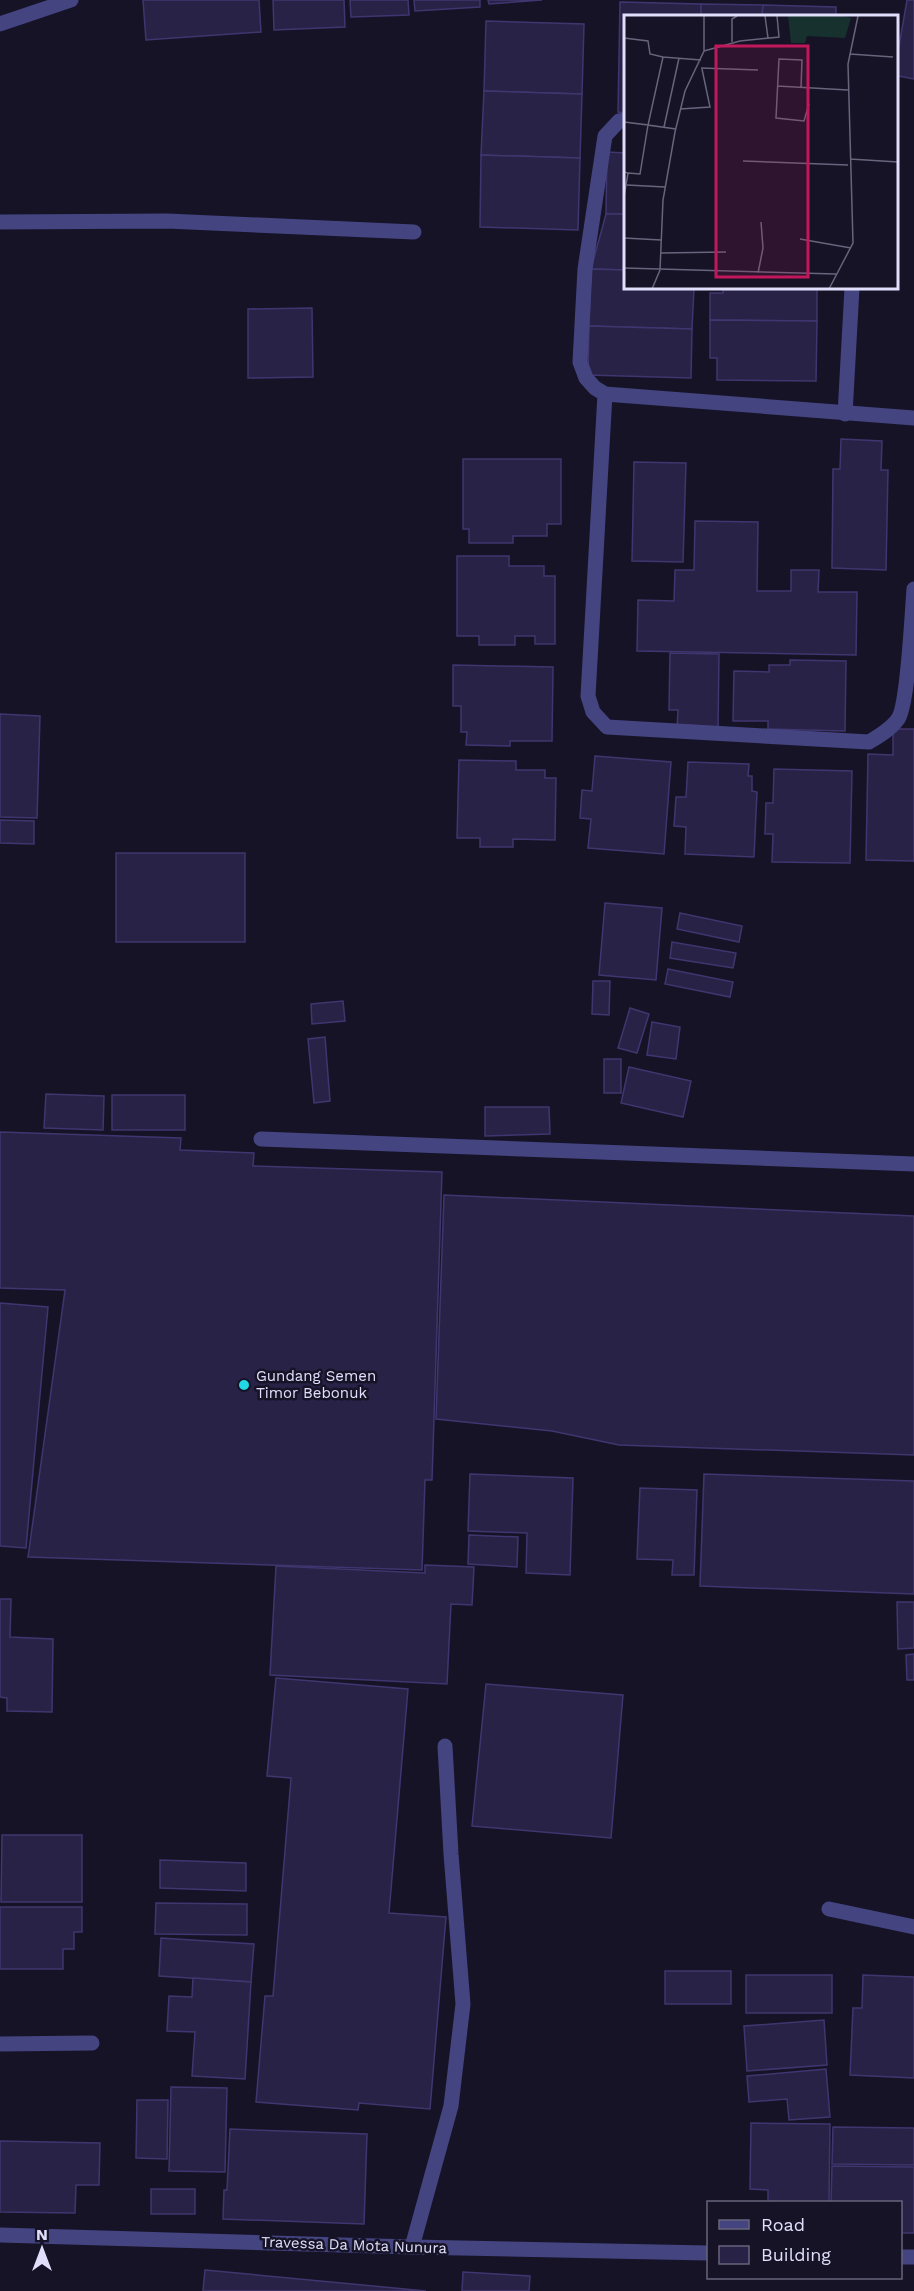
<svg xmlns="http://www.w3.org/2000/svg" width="914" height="2291" font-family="'Work Sans',sans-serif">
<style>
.building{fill:#282246;stroke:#40366f;stroke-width:1.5}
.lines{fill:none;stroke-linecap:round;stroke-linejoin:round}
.lane{stroke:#444481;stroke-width:15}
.street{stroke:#444481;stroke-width:15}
.poi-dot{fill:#21d8e4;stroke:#161327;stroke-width:2}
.labels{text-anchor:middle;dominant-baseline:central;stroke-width:5;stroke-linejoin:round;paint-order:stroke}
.poi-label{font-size:15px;fill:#e0defb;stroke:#161327;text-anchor:start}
.street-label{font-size:15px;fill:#e0defb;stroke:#161327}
.inset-road{fill:none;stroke:#67647c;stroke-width:1.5}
.view{fill:#c2185b;fill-opacity:0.15;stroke:#c2185b;stroke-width:3}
.inset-edge{fill:none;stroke:#e0defb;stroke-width:3}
</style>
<rect width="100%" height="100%" fill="#161327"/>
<!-- building -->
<g class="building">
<polygon points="143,0 259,0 261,32 146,40"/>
<polygon points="273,0 344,0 345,27 274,30"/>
<polygon points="350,0 408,0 409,15 351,17"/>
<polygon points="414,0 480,0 480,7 415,11"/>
<polygon points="488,0 542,0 489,4"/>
<polygon points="907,0 914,0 914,79 898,76 898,52"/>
<polygon points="620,2 701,4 701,16 626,16 626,113 618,112"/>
<polygon points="701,4 763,5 762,16 701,16"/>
<polygon points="763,5 836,7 836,16 762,16"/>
<polygon points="486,21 584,24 582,94 484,91"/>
<polygon points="484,91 582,94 580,158 481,155"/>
<polygon points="607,152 626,153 626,214 606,214"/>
<polygon points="481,155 580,158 578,230 480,227"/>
<polygon points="606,214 626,214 626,270 591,269"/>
<polygon points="591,269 626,270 626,288 694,288 692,329 589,326"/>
<polygon points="723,288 817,288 817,321 710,320 710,293 723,293"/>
<polygon points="312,308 313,377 248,378 248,309"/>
<polygon points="710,320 817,321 816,381 717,380 717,358 710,358"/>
<polygon points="589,326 692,329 691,378 588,375"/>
<polygon points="841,439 882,441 881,470 888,470 886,570 832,568 833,469 840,469"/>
<polygon points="463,459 561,459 561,524 547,524 547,536 513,536 513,543 469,543 469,529 463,529"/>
<polygon points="634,462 686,463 683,562 632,561"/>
<polygon points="695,521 758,522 757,591 791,591 791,570 819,570 818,592 857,592 856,655 637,651 638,600 674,601 675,570 694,570"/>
<polygon points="457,556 509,556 509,566 544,566 544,576 555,576 555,644 535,644 535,636 515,636 515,645 479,645 479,636 457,636"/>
<polygon points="670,653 719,654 718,730 677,729 678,710 669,710"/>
<polygon points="790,660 846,661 845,731 768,729 768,721 733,721 734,671 769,672 769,665 790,665"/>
<polygon points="453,665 553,667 552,741 510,741 510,746 466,745 467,732 461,732 461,706 453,706"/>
<polygon points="0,714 40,716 37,818 0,817"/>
<polygon points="893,729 914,729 914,861 866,860 868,754 893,755"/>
<polygon points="595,756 671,762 664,854 588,848 591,819 580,818 582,790 592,791"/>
<polygon points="459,760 516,761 516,770 545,770 545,778 556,778 555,840 513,839 513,847 480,847 480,838 457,838"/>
<polygon points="688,762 749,764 748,776 752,776 752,791 757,792 754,857 685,854 686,827 674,826 676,797 686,797"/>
<polygon points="774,769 852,771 850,863 772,862 773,834 765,834 766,803 773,803"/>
<polygon points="0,820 34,821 34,844 0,843"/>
<rect x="116" y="853" width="129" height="89"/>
<polygon points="605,903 662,908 656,980 599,975"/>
<polygon points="680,913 742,926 739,942 677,929"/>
<polygon points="672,942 736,953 733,968 670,958"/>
<polygon points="668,969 733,982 730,997 665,984"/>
<polygon points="593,981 610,981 609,1015 592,1014"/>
<polygon points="343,1001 345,1021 312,1024 311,1004"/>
<polygon points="630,1008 649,1014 637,1053 618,1048"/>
<polygon points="652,1022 680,1027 676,1059 647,1055"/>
<polygon points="325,1037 330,1101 314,1103 308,1039"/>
<rect x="604" y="1059" width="17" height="34"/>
<polygon points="629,1067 691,1081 683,1117 621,1103"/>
<polygon points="46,1094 104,1096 103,1130 44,1128"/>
<rect x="112" y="1095" width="73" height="35"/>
<polygon points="485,1107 549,1107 550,1134 485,1136"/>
<polygon points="0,1132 181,1138 180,1150 254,1153 253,1166 442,1172 432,1480 425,1480 422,1570 28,1557 65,1290 0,1288"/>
<polygon points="444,1195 914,1216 914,1455 619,1445 552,1431 436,1419"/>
<polygon points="0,1303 48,1307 26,1548 0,1546"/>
<polygon points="470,1474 573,1478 570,1575 526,1573 527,1533 468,1531"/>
<polygon points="704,1474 914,1481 914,1594 700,1586"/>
<polygon points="640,1488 697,1490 694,1575 672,1575 673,1560 637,1559"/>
<polygon points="469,1535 518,1537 517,1567 468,1564"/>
<polygon points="425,1565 474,1567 472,1605 451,1604 447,1684 270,1675 276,1566 425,1573"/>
<polygon points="0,1599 11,1599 10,1637 53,1639 52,1712 7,1711 7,1698 0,1697"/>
<polygon points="897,1602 914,1602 914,1648 898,1649"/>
<polygon points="914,1654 914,1680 907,1680 906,1655"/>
<polygon points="276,1678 408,1689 389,1913 446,1917 430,2109 359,2103 358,2110 256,2102 265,1996 273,1996 291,1778 267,1776"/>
<polygon points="486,1684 623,1695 611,1838 472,1826"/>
<polygon points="2,1835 82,1835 82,1902 1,1902"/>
<polygon points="160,1860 246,1863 246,1891 160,1888"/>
<polygon points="156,1903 247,1904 247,1935 155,1934"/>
<polygon points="0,1907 82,1907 82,1932 74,1932 74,1949 63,1949 63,1969 0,1969"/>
<polygon points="161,1938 254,1944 251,1982 159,1976"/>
<rect x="665" y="1971" width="66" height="33"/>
<rect x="746" y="1975" width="86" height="38"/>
<polygon points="863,1975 914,1977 914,2078 850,2075 853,2008 862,2008"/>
<polygon points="193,1978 251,1982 245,2079 192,2076 195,2032 167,2031 169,1996 192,1997"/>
<polygon points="824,2020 827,2065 747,2071 744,2026"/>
<polygon points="826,2069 830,2117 789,2120 787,2099 749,2102 747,2076"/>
<polygon points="171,2087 227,2088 225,2172 169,2171"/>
<polygon points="137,2100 168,2100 167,2159 136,2158"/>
<polygon points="751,2123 830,2124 829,2202 768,2202 768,2190 750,2189"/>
<polygon points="833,2127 914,2128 914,2165 832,2164"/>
<polygon points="230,2129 367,2134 364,2224 223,2219 224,2190 227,2190"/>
<polygon points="0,2141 100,2143 99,2185 76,2185 75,2213 0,2212"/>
<polygon points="832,2166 914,2167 914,2233 900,2233 900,2202 831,2202"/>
<rect x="151" y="2189" width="44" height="25"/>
<polygon points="205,2270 426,2291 203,2291"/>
<polygon points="463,2272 530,2276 529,2291 462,2291"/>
</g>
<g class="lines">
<!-- lane -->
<g class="lane">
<polyline points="0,222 167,221 414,232"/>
<polyline points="261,1139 914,1164"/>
<polyline points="829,1909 914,1927"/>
<polyline points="412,2247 451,2106 463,2004 451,1854 445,1746"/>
</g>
<!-- street -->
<g class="street">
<polyline points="0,24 71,0"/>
<polyline points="626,120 619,121 605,136 585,269 580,362 586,378 595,388 605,394 914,418"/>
<path d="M605,394l-17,302 5,16 14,15 262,15c10,-6 22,-13 29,-23 10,-14 14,-107 16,-130"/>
<polyline points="845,414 852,288"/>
<polyline points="0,2044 92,2043"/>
<polyline points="0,2235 412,2247 708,2253"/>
<polyline points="900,2257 914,2257"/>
</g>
</g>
<!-- markers -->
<circle class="poi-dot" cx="244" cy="1385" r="6"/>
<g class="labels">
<!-- poi labels -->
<g class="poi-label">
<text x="256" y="1376">Gundang Semen<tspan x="256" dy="17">Timor Bebonuk</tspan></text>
</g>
<!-- street labels -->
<g class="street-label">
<text transform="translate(354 2245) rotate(2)">Travessa Da Mota Nunura</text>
</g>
</g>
<!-- overview -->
<g transform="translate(624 15)">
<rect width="274" height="274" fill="#161327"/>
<path d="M164,1h55l8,2 -6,20 -38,-2 -2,7h-14z" fill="#17312f"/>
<path class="inset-road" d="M141,1l3,22M0,23l24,3 2,13 13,3M108,27v-23l5,-3M80,36l36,-10 39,-4 -2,-21M226,39l43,3M77,53l57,2M153,71l71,4M177,73l1,-28 -23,-1 -3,59 28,3 5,-17M56,94l30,-2 -8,-38M0,107l24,3 -8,49 -12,-1M40,112l15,-69M52,114l-28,-4 15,-68 38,3M226,144l48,3M119,146l105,4M0,157l4,1 -4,24M3,170l38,2M0,223l37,2M176,224l51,9M36,238l66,-1M0,253l212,6M134,258l5,-25 -2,-26M28,274l8,-19 3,-70 12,-68 10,-41 19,-40v-35M205,274l24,-46 -5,-179 10,-48"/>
<path class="view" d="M92,31h92v231h-92z"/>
<rect width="274" height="274" class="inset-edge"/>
</g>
<!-- legend -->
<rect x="707" y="2201" width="195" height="78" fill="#161327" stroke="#67647c" stroke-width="1.5"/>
<rect x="719" y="2220" width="30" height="9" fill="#444481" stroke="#67647c" stroke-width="1.5"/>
<text x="761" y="2231" font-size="18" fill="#e0defb">Road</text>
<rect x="719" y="2246" width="30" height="18" fill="#282246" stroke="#67647c" stroke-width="1.5"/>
<text x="761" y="2261" font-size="18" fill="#e0defb">Building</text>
<!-- north arrow -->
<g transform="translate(42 2249)" stroke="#161327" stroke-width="4.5" paint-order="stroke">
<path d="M0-4.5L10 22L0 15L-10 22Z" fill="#e0defb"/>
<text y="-9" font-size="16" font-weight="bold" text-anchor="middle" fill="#e0defb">N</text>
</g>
</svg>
